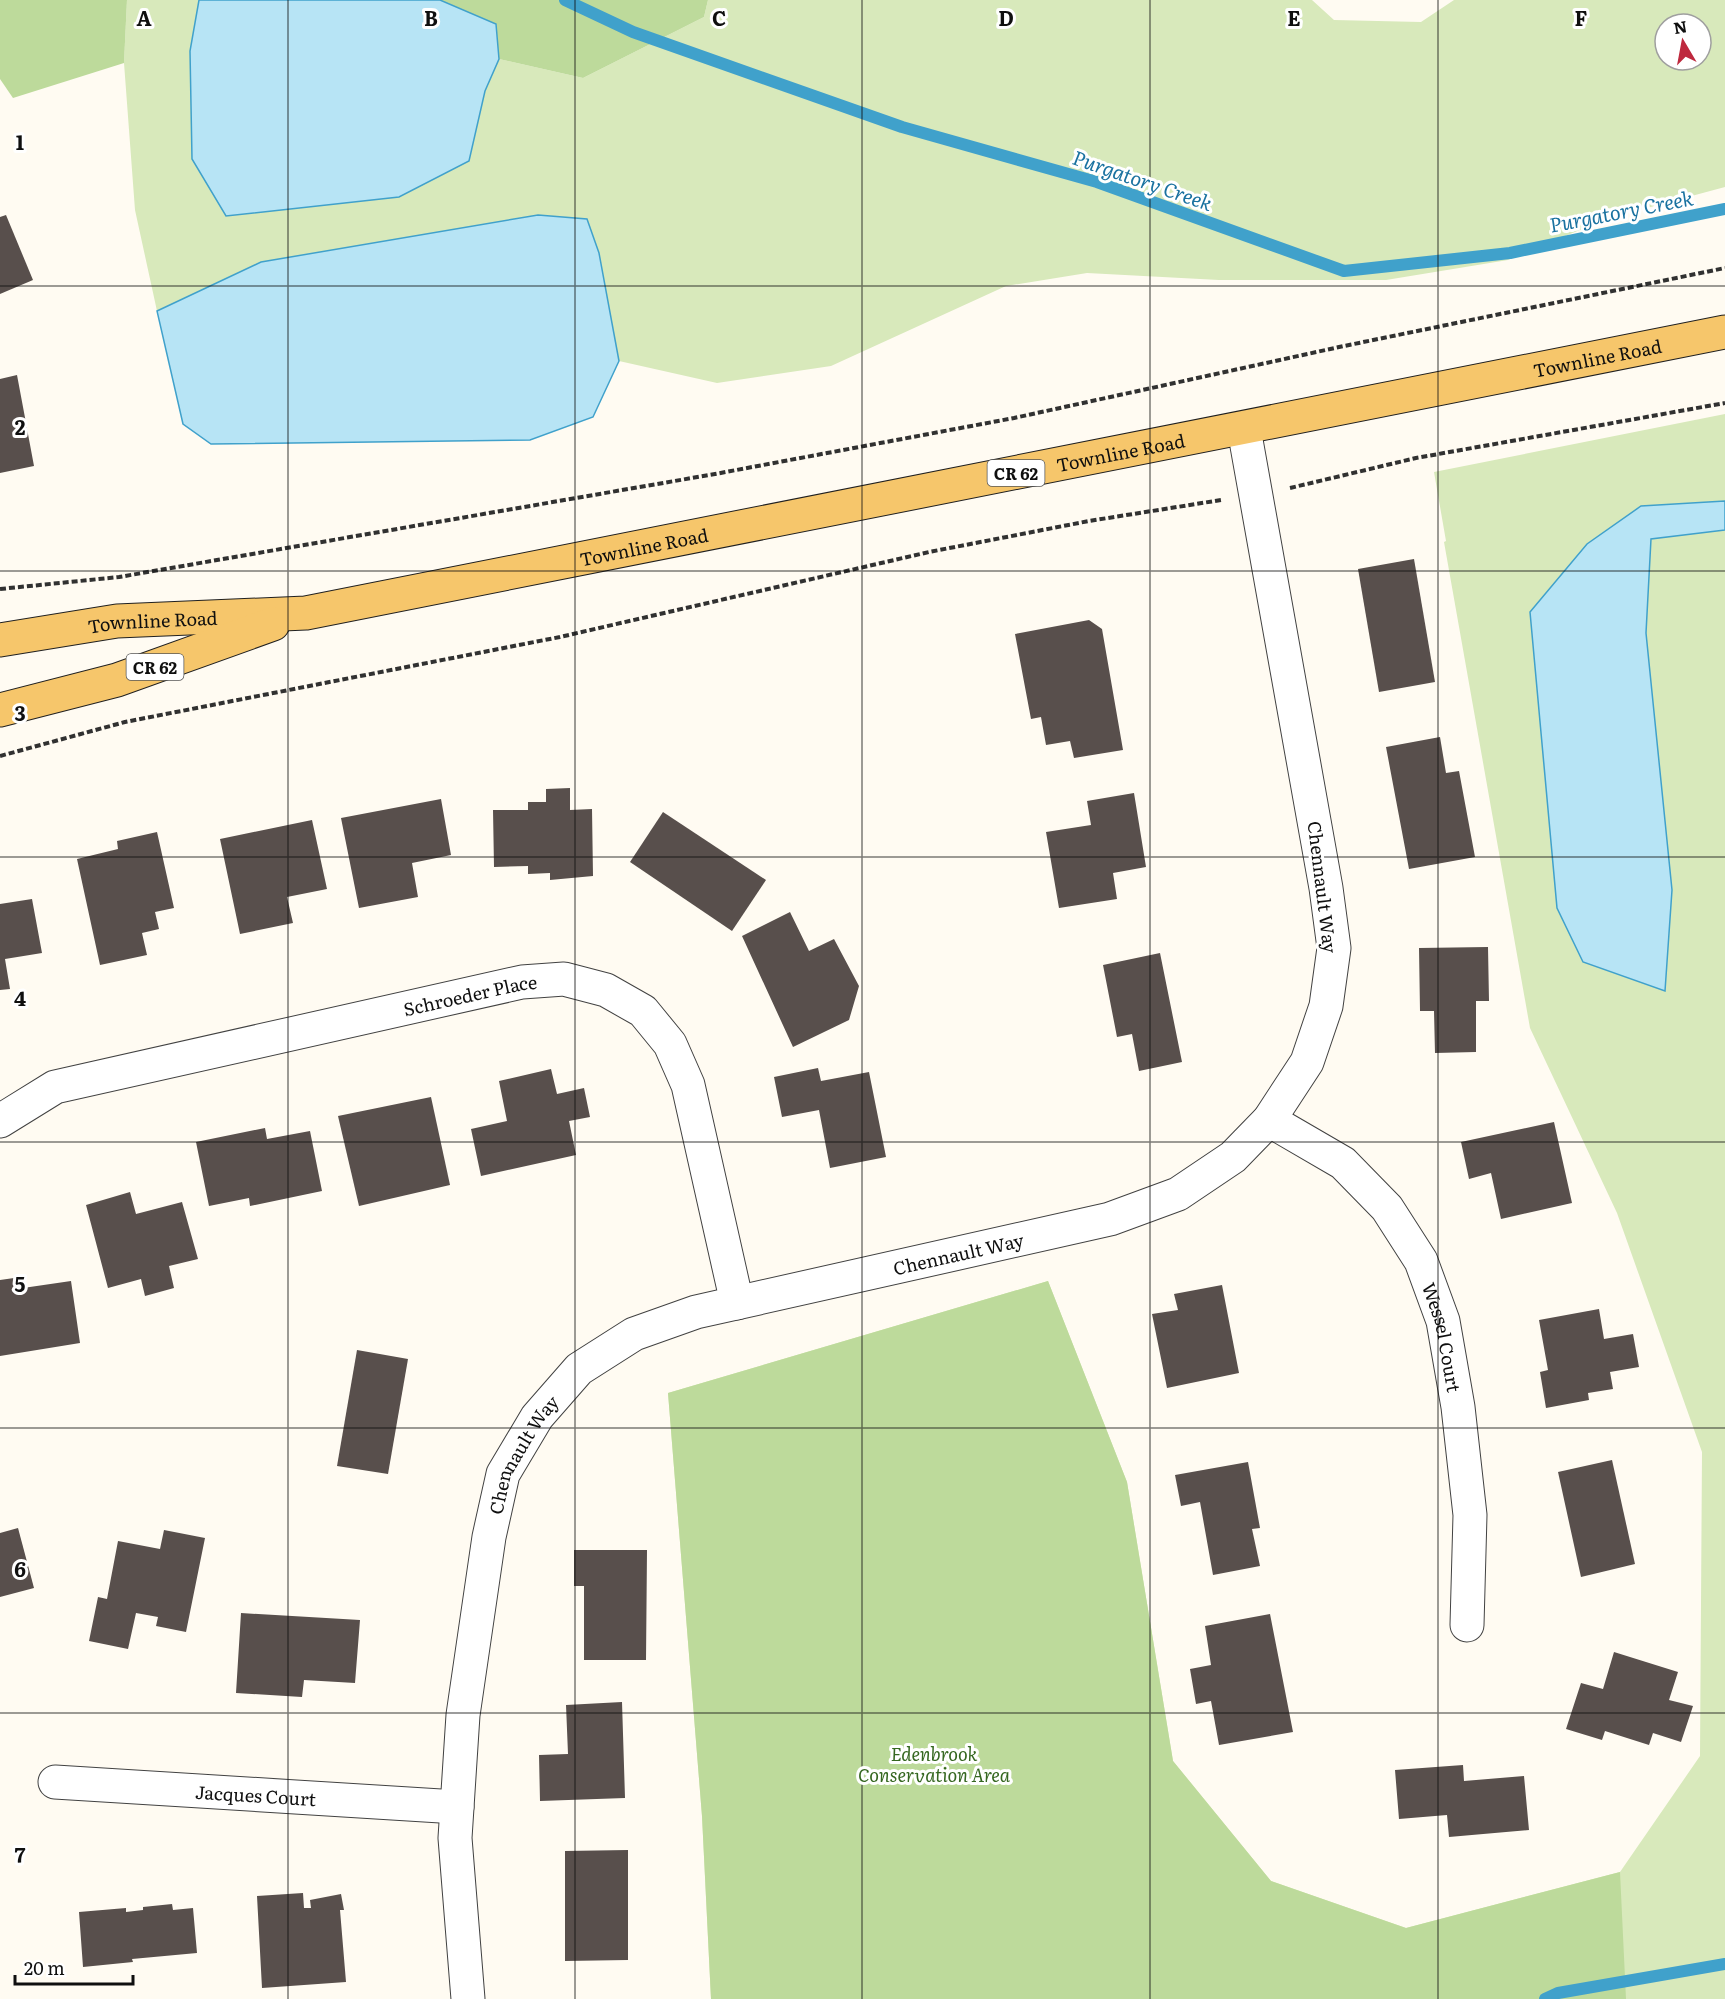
<svg xmlns="http://www.w3.org/2000/svg" width="1725" height="1999" font-family="Literata,serif">
<style>
.green{fill:#d8e9bb;fill-rule:evenodd}
.forest{fill:#bdda9b}
.water{fill:#b7e4f5;stroke:#40a1cb;stroke-width:1.5}
.lines{fill:none;stroke-linecap:round;stroke-linejoin:round}
.stream{stroke:#40a1cb;stroke-width:12}
.building{fill:#584f4c}
.minor-casing{stroke:#424242;stroke-width:35}
.primary-casing{stroke:#202020;stroke-width:35}
.path{stroke:#313131;stroke-width:4;stroke-dasharray:6 3;stroke-linecap:butt}
.minor{stroke:#fff;stroke-width:33}
.primary{stroke:#f6c66b;stroke-width:33}
.grid{fill:none;stroke:#0f0f0f;stroke-width:1.5;stroke-opacity:0.55}
.labels{text-anchor:middle;dominant-baseline:central;stroke-width:6;stroke-linejoin:round;paint-order:stroke}
.shield{fill:#fff;stroke:#575757;stroke-width:1.5}
.shield-label{font-size:16px;font-weight:bold;fill:#0f0f0f}
.street-label{font-size:18px;fill:#0f0f0f;stroke:#fff}
.park-label{font-size:18px;font-style:italic;fill:#356720;stroke:#fff}
.water-label{font-size:20px;font-style:italic;fill:#1a72a0;stroke:#fff}
.grid-label{font-size:20px;text-anchor:middle;font-weight:bold;fill:#0f0f0f;stroke:#fff;stroke-width:6;stroke-linejoin:round;paint-order:stroke}
</style>
<rect width="100%" height="100%" fill="#fffbf2"/>
<!-- green -->
<g class="green">
<path d="M127,0h72l-9,51 279,110 16,-70 14,-32 84,19 121,-61 4,-17h604l22,20 87,2 33,-22h271v187l-119,32 -98,41 -122,20h-167l-132,-7 -81,13 -175,80 -114,17 -98,-22 -20,-108 -12,-34 -49,-4 -277,47 -104,49 -22,-101 -11,-147zM1665,24h36v36h-36z"/>
<polygon points="1725,414 1725,1999 711,1999 702,1816 668,1393 1048,1281 1127,1482 1173,1761 1271,1881 1406,1928 1620,1872 1700,1756 1702,1452 1617,1213 1530,1028 1444,542 1446,541 1434,472"/>
</g>
<!-- forest -->
<g class="forest">
<polygon points="0,0 127,0 124,63 13,98 0,79"/>
<polygon points="440,0 708,0 704,17 583,78 499,59 496,24"/>
<polygon points="1048,1281 1127,1482 1173,1761 1271,1881 1406,1928 1620,1872 1626,1999 711,1999 702,1816 668,1393"/>
</g>
<!-- water -->
<g class="water">
<polygon points="199,0 440,0 496,24 499,59 485,91 469,161 399,197 226,216 192,159 190,51"/>
<polygon points="538,215 587,219 599,253 619,361 593,417 530,440 211,444 183,424 157,311 261,262"/>
<polygon points="1725,501 1725,530 1651,539 1646,633 1672,890 1665,991 1583,962 1557,908 1530,612 1587,544 1641,506"/>
</g>
<g class="lines">
<!-- stream -->
<g class="stream">
<polyline points="565,0 633,32 902,127 1097,182 1344,271 1510,253 1725,209"/>
<polyline points="1545,1999 1558,1993 1725,1964"/>
</g>
</g>
<!-- building -->
<g class="building">
<polygon points="6,215 33,280 0,294 0,217"/>
<polygon points="17,375 34,466 0,473 0,379"/>
<polygon points="1414,559 1435,682 1379,692 1358,569"/>
<polygon points="1089,620 1102,629 1123,750 1074,758 1070,741 1046,745 1041,717 1031,719 1015,634"/>
<polygon points="1440,737 1446,773 1459,771 1475,857 1409,869 1386,747"/>
<polygon points="570,788 570,810 592,809 593,876 550,880 550,873 528,874 528,866 494,867 493,810 528,810 528,802 546,802 546,789"/>
<polygon points="1134,793 1146,867 1113,873 1117,899 1059,908 1046,832 1091,825 1087,801"/>
<polygon points="441,799 451,855 412,863 418,897 359,908 341,818"/>
<polygon points="663,812 766,880 732,931 630,862"/>
<polygon points="312,820 327,889 287,897 293,923 240,934 220,839"/>
<polygon points="157,832 174,908 155,912 159,929 142,933 147,955 100,965 77,859 118,849 117,841"/>
<polygon points="32,899 42,953 5,959 10,989 0,990 0,904"/>
<polygon points="790,912 809,951 834,939 859,986 849,1020 793,1047 742,936"/>
<polygon points="1488,947 1489,1001 1476,1001 1476,1052 1435,1053 1434,1011 1420,1011 1419,948"/>
<polygon points="1160,953 1182,1062 1139,1071 1132,1034 1117,1037 1103,965"/>
<polygon points="818,1068 821,1081 869,1072 886,1157 830,1168 819,1110 782,1117 774,1077"/>
<polygon points="551,1069 557,1094 584,1088 590,1117 569,1121 576,1155 481,1176 471,1129 507,1121 499,1081"/>
<polygon points="431,1097 450,1185 359,1206 338,1116"/>
<polygon points="1554,1122 1572,1203 1501,1219 1491,1173 1469,1179 1461,1142"/>
<polygon points="265,1128 267,1139 310,1131 322,1191 250,1206 249,1198 209,1206 196,1142"/>
<polygon points="130,1192 136,1214 182,1202 198,1259 169,1266 174,1288 145,1296 141,1279 108,1288 86,1205"/>
<polygon points="21,1277 23,1288 71,1281 80,1343 0,1356 0,1280"/>
<polygon points="1222,1285 1239,1373 1167,1388 1152,1314 1178,1310 1174,1294"/>
<polygon points="1599,1309 1604,1339 1633,1334 1639,1367 1610,1372 1613,1389 1588,1393 1589,1400 1546,1408 1540,1372 1548,1370 1539,1320"/>
<polygon points="357,1350 408,1359 388,1474 337,1466"/>
<polygon points="1612,1460 1635,1564 1581,1577 1558,1472"/>
<polygon points="1248,1462 1260,1528 1252,1529 1260,1566 1213,1575 1200,1502 1181,1506 1175,1475"/>
<polygon points="18,1528 34,1588 0,1597 0,1533"/>
<polygon points="164,1530 205,1538 186,1632 156,1626 158,1617 136,1613 128,1649 89,1641 98,1597 107,1599 118,1541 160,1549"/>
<polygon points="574,1550 647,1550 646,1660 584,1660 584,1586 574,1586"/>
<polygon points="241,1613 360,1620 355,1683 304,1680 302,1697 236,1693"/>
<polygon points="1270,1614 1293,1732 1219,1745 1211,1701 1196,1704 1190,1669 1211,1665 1205,1626"/>
<polygon points="1614,1652 1678,1672 1669,1700 1693,1706 1681,1742 1653,1733 1649,1745 1605,1731 1602,1740 1566,1729 1581,1683 1603,1689"/>
<polygon points="622,1702 625,1798 540,1801 539,1755 568,1754 566,1705"/>
<polygon points="1463,1765 1464,1781 1524,1776 1529,1830 1449,1837 1447,1815 1399,1819 1395,1770"/>
<polygon points="628,1850 628,1960 565,1961 565,1851"/>
<polygon points="303,1893 304,1908 311,1908 310,1900 341,1894 344,1910 340,1910 346,1982 262,1988 257,1896"/>
<polygon points="172,1904 173,1910 193,1908 197,1953 132,1959 133,1962 83,1967 79,1912 126,1908 126,1912 143,1910 143,1907"/>
</g>
<g class="lines">
<defs>
<g id="minor">
<path id="s1" d="M1269,1120l74,43 44,45 34,53 22,60 15,86 12,108 -3,110"/>
<path id="s2" d="M0,1121l55,-34 467,-105 42,-3 42,11 37,21 27,33 18,41 49,218"/>
<path id="s3" d="M55,1782l402,25"/>
<path id="s4" d="M468,1999l-13,-161 8,-123 26,-178 14,-63 34,-57 42,-48 55,-35 62,-22 414,-93 68,-25 55,-37 36,-37 38,-58 19,-56 8,-58 -8,-60 -82,-459"/>
</g>
<g id="primary">
<path id="s5" d="M0,640l117,-19 189,-8 1419,-281"/>
<polyline points="0,710 117,680 273,624"/>
</g>
</defs>
<!-- minor casing -->
<use href="#minor" class="minor-casing"/>
<!-- primary casing -->
<use href="#primary" class="primary-casing"/>
<!-- path -->
<g class="path">
<polyline points="1290,488 1416,458 1725,403"/>
<polyline points="0,589 119,577 715,474 1014,418 1344,346 1725,268"/>
<polyline points="0,756 125,722 560,637 929,552 1089,521 1221,500"/>
</g>
<!-- minor -->
<use href="#minor" class="minor"/>
<!-- primary -->
<use href="#primary" class="primary"/>
</g>
<!-- grid -->
<path class="grid" d="M288,0v1999M575,0v1999M862,0v1999M1150,0v1999M1438,0v1999M0,286h1725M0,571h1725M0,857h1725M0,1142h1725M0,1428h1725M0,1713h1725"/>
<g class="labels">
<!-- shield labels -->
<g class="shield">
<rect x="987.5" y="460" width="57" height="26" rx="4.5"/>
<rect x="126.5" y="654" width="57" height="26" rx="4.5"/>
</g>
<g class="shield-label">
<text x="1016" y="473">CR 62</text>
<text x="155" y="667">CR 62</text>
</g>
<!-- street labels -->
<g class="street-label">
<text stroke="none"><textPath href="#s5" startOffset="1624">Townline Road</textPath></text>
<text stroke="none"><textPath href="#s5" startOffset="1138">Townline Road</textPath></text>
<text stroke="none"><textPath href="#s5" startOffset="652">Townline Road</textPath></text>
<text stroke="none"><textPath href="#s5" startOffset="154">Townline Road</textPath></text>
<text transform="translate(1323 887) rotate(83)">Chennault Way</text>
<text stroke="none"><textPath href="#s2" startOffset="490">Schroeder Place</textPath></text>
<text stroke="none"><textPath href="#s4" startOffset="1059">Chennault Way</textPath></text>
<text stroke="none"><textPath href="#s1" startOffset="291">Wessel Court</textPath></text>
<text stroke="none"><textPath href="#s4" startOffset="555">Chennault Way</textPath></text>
<text stroke="none"><textPath href="#s3" startOffset="201">Jacques Court</textPath></text>
</g>
<!-- park labels -->
<g class="park-label">
<text x="934" y="1753">Edenbrook<tspan x="934" dy="21">Conservation Area</tspan></text>
</g>
<!-- water labels -->
<g class="water-label">
<text transform="translate(1143 179) rotate(19)">Purgatory Creek</text>
<text transform="translate(1621 210) rotate(-11)">Purgatory Creek</text>
</g>
</g>
<g class="grid-label">
<text x="144" y="26">A</text>
<text x="431" y="26">B</text>
<text x="719" y="26">C</text>
<text x="1006" y="26">D</text>
<text x="1294" y="26">E</text>
<text x="1581" y="26">F</text>
<text x="20" y="150">1</text>
<text x="20" y="435">2</text>
<text x="20" y="721">3</text>
<text x="20" y="1006">4</text>
<text x="20" y="1292">5</text>
<text x="20" y="1577">6</text>
<text x="20" y="1863">7</text>
</g>
<!-- north arrow -->
<g transform="translate(1683 42) rotate(350)"><circle r="28" fill="#ffffff" stroke="#9f9f9f" stroke-width="1.5"/>
<path d="M0-4.5L10 22L0 15L-10 22Z" fill="#be293e"/>
<text y="-9" font-size="16" font-weight="bold" text-anchor="middle" fill="#0f0f0f">N</text>
</g>
<!-- scale -->
<path d="M15 1975v9h118v-9" fill="none" stroke="#0f0f0f" stroke-width="3"/>
<text x="24" y="1975" font-size="18" fill="#0f0f0f" stroke="#ffffff" stroke-width="4.5" paint-order="stroke">20 m</text>
</svg>
